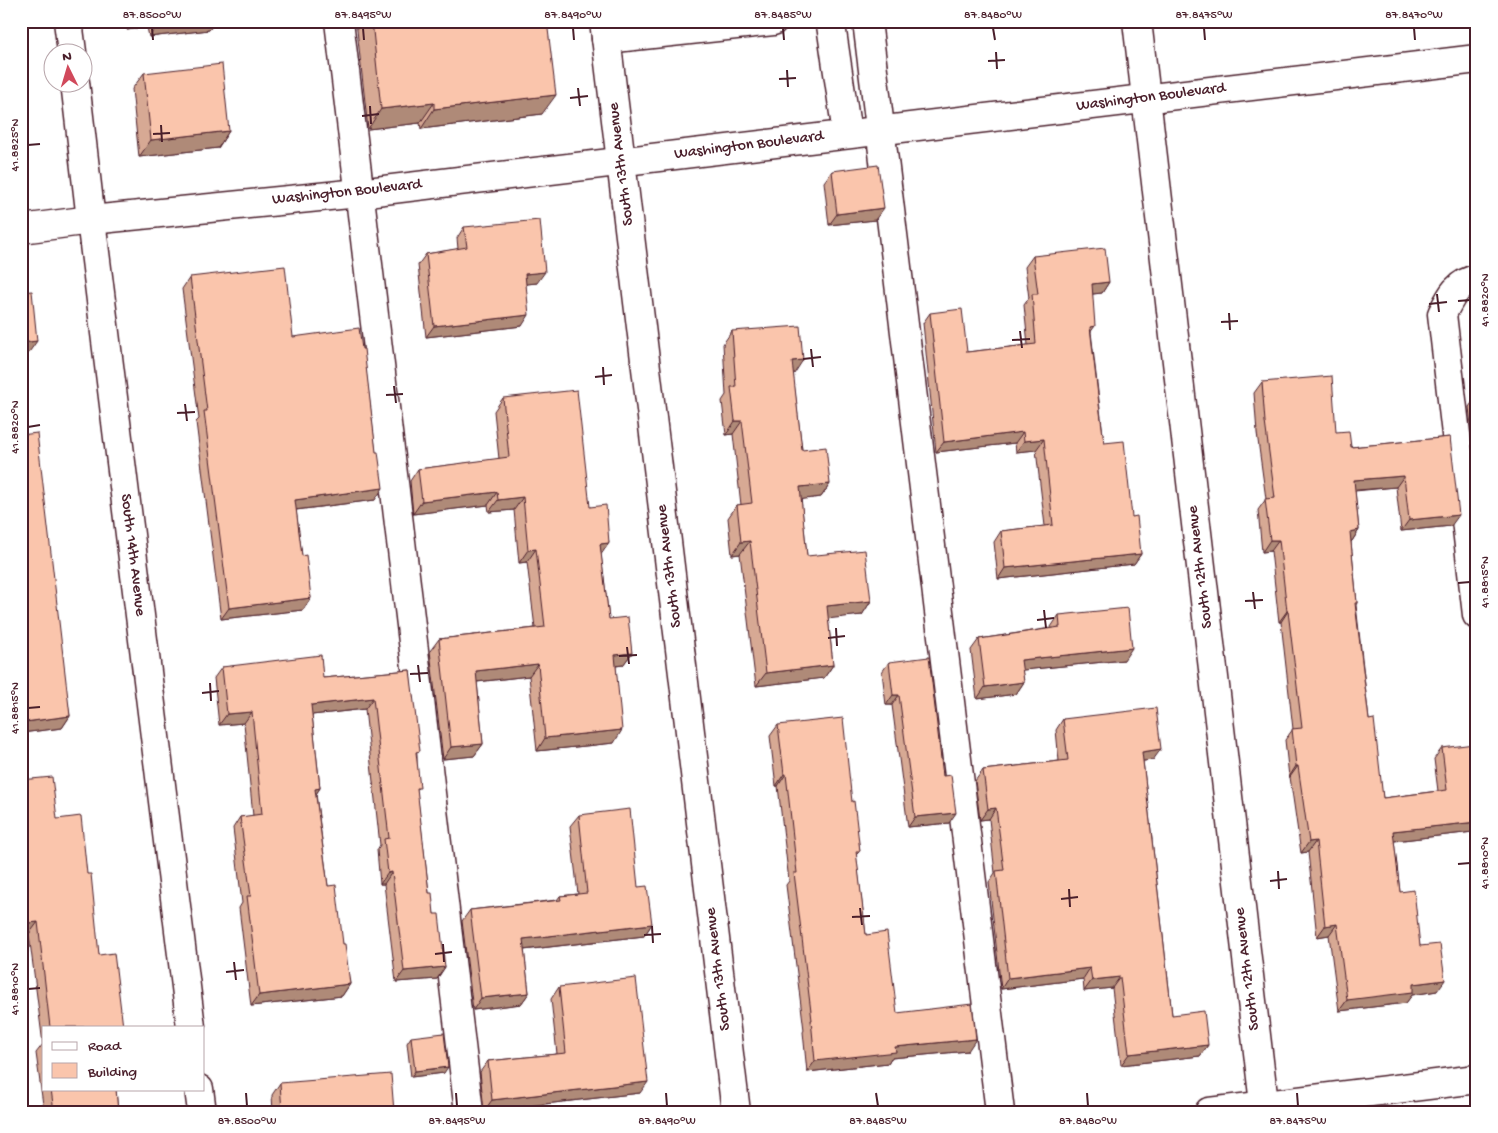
<svg xmlns="http://www.w3.org/2000/svg" width="1498" height="1133" font-family="'Gochi Hand',sans-serif">
<style>
.lines{fill:none;stroke-linecap:round;stroke-linejoin:round}
.minor-casing{stroke:#4a1f2b;stroke-width:31}
.minor{stroke:#fff;stroke-width:28}
.wall{fill:#d7a994;stroke:#4a1f2b}
.shaded-wall{fill:#af8a78;stroke:#4a1f2b}
.building{fill:#fac5ac;stroke:#4a1f2b}
.ticks{fill:none;stroke:#4a1f2b;stroke-width:2}
.labels{text-anchor:middle;dominant-baseline:central;stroke-width:4.5;stroke-linejoin:round;paint-order:stroke}
.street-label{font-size:16px;fill:#4a1f2b;stroke:#fff}
.neatline{fill:none;stroke:#4a1f2b;stroke-width:2}
.ticks-label{font-size:12px;text-anchor:middle;fill:#4a1f2b}
</style>
<rect width="100%" height="100%" fill="#fff"/>
<filter id="ink" filterUnits="userSpaceOnUse"><feTurbulence type="fractalNoise" baseFrequency=".02" numOctaves="2"/><feDisplacementMap in="SourceGraphic" scale="10" xChannelSelector="R" yChannelSelector="G"/><feConvolveMatrix kernelMatrix="1 2 1 2 8 2 1 2 1" color-interpolation-filters="sRGB"/></filter>
<g filter="url(#ink)">
<g class="lines">
<defs>
<g id="minor">
<polyline points="68,21 72,52"/>
<polyline points="339,21 469,1112"/>
<polyline points="604,21 736,1112"/>
<polyline points="829,21 831,25 847,134"/>
<polyline points="867,21 1000,1112"/>
<polyline points="1137,21 1265,1112"/>
<polyline points="606,39 773,21"/>
<polyline points="75,82 91,220 191,1027"/>
<polyline points="21,229 91,220 359,193 1477,59"/>
<path d="M1477,279c-20,3 -27,19 -35,35l35,301"/>
<polyline points="199,1089 202,1112"/>
<polyline points="1209,1112 1477,1079"/>
</g>
</defs>
<!-- minor casing -->
<use href="#minor" class="minor-casing"/>
<!-- minor -->
<use href="#minor" class="minor"/>
</g>
<!-- wall -->
<g class="wall">
<polygon points="126,21 216,21 209,30 149,37 147,27 127,30"/>
<polygon points="356,21 547,21 542,114 421,129 420,123 368,129"/>
<polygon points="144,73 229,131 218,148 139,157 132,89"/>
<polygon points="832,171 875,220 829,225 824,182"/>
<polygon points="464,227 537,283 526,284 522,326 426,337 418,265 426,254 458,249 457,238"/>
<polygon points="1033,256 1109,282 1102,293 1092,294 1091,332 1104,443 1132,517 1141,554 1134,564 998,579 994,542 1001,531 1045,526 1036,450 1016,452 1015,443 936,452 923,323 930,313 967,352 1028,345 1024,305 1029,298 1025,267"/>
<polygon points="190,277 293,337 375,500 296,510 302,556 311,598 303,610 221,619 196,422 199,419 182,289"/>
<polygon points="732,331 794,374 793,374 802,450 830,484 821,497 801,499 807,556 871,601 862,615 828,618 833,665 824,678 756,686 740,554 732,555 728,518 737,505 741,505 733,434 726,435 722,401 726,395 723,344"/>
<polygon points="1262,382 1336,432 1351,447 1450,437 1451,526 1401,531 1396,487 1355,491 1359,530 1352,541 1351,542 1357,603 1356,605 1369,720 1383,798 1438,791 1434,759 1442,748 1475,778 1473,832 1394,841 1400,892 1437,991 1412,995 1406,1003 1339,1011 1329,935 1317,937 1308,852 1301,853 1290,777 1289,777 1285,740 1293,729 1281,622 1279,622 1271,551 1262,552 1258,510 1266,499 1257,433 1254,393"/>
<polygon points="1476,397 1477,397 1477,478 1469,407"/>
<polygon points="503,398 590,507 609,543 601,554 609,619 632,653 623,665 616,666 614,743 537,751 529,676 477,682 483,744 474,756 443,759 430,651 439,639 535,628 527,562 519,563 514,510 489,512 488,505 413,514 410,481 418,469 499,459 494,411"/>
<polygon points="21,435 70,716 62,728 21,733"/>
<polygon points="1059,615 1124,660 1022,670 1024,682 1016,694 977,699 971,650 979,639 1051,628 1051,627"/>
<polygon points="889,662 943,776 949,823 908,827 892,705 886,705 882,672"/>
<polygon points="222,667 323,678 410,670 417,755 417,792 429,893 434,914 445,967 437,979 396,982 384,884 380,884 377,850 380,845 365,709 312,715 320,788 316,794 328,886 343,944 350,984 342,996 251,1006 239,908 242,903 233,828 240,817 253,816 244,723 219,725 214,678"/>
<polygon points="1063,719 1153,760 1143,761 1172,1015 1208,1045 1200,1056 1121,1065 1112,988 1084,991 1083,979 1001,989 989,882 995,873 989,819 980,820 975,781 983,770 1059,761 1056,730"/>
<polygon points="778,725 852,802 860,851 856,855 866,935 897,1013 968,1051 891,1058 888,1063 807,1072 803,1032 804,1030 786,885 789,881 778,786 776,786 770,736"/>
<polygon points="21,780 57,819 87,874 99,955 123,1027 44,1027 44,1089 116,1089 118,1112 44,1112 36,1053 43,1044 29,934 21,935"/>
<polygon points="579,815 638,887 652,924 644,936 524,950 529,993 521,1004 473,1010 462,921 470,910 557,900 560,896 578,894 570,826"/>
<polygon points="559,987 640,1093 484,1111 480,1072 488,1061 557,1054 551,999"/>
<polygon points="411,1037 444,1073 411,1077 407,1043"/>
<polygon points="280,1083 394,1112 273,1112 272,1095"/>
</g>
<!-- shaded-wall -->
<g class="shaded-wall">
<polygon points="133,21 151,21 147,27 127,30"/>
<polygon points="195,21 216,21 209,30 149,37 157,26"/>
<polygon points="556,95 542,114 421,129 434,109"/>
<polygon points="434,103 420,123 368,129 381,109"/>
<polygon points="229,131 218,148 139,157 151,140"/>
<polygon points="884,208 875,220 829,225 837,214"/>
<polygon points="545,272 537,283 517,285 525,274"/>
<polygon points="1109,282 1102,293 1084,295 1092,284"/>
<polygon points="529,315 522,326 426,337 434,326"/>
<polygon points="1095,326 1087,337 1090,327"/>
<polygon points="37,341 25,358 21,358 21,343"/>
<polygon points="803,360 794,374 782,374 792,361"/>
<polygon points="735,421 742,421 733,434 726,435"/>
<polygon points="1023,432 1015,443 936,452 944,442"/>
<polygon points="1044,439 1036,450 1016,452 1024,441"/>
<polygon points="1404,476 1396,487 1346,491 1354,480"/>
<polygon points="830,484 821,497 790,501 800,487"/>
<polygon points="383,488 375,500 287,511 295,500"/>
<polygon points="497,492 488,505 413,514 422,501"/>
<polygon points="523,497 514,510 489,512 498,500"/>
<polygon points="1459,515 1451,526 1401,531 1409,520"/>
<polygon points="1359,530 1352,541 1342,543 1350,532"/>
<polygon points="1270,540 1279,540 1271,551 1262,552"/>
<polygon points="750,541 740,554 732,555 741,542"/>
<polygon points="609,543 600,556 600,544"/>
<polygon points="536,549 527,562 519,563 528,550"/>
<polygon points="1141,554 1134,564 998,579 1005,568"/>
<polygon points="311,598 303,610 221,619 229,608"/>
<polygon points="871,601 862,615 818,620 827,606"/>
<polygon points="1287,611 1288,611 1281,622 1279,622"/>
<polygon points="1132,648 1124,660 1013,671 1021,660"/>
<polygon points="632,653 623,665 606,667 615,655"/>
<polygon points="538,664 529,676 467,683 476,671"/>
<polygon points="833,665 824,678 756,686 766,673"/>
<polygon points="1024,682 1016,694 977,699 985,687"/>
<polygon points="893,695 899,695 892,705 886,705"/>
<polygon points="373,698 365,709 303,716 311,705"/>
<polygon points="252,712 244,723 219,725 227,714"/>
<polygon points="70,716 62,728 21,733 21,727 25,722"/>
<polygon points="622,730 614,743 537,751 545,738"/>
<polygon points="483,744 474,756 443,759 451,747"/>
<polygon points="1161,749 1153,760 1134,762 1142,752"/>
<polygon points="1296,766 1298,766 1290,777 1289,777"/>
<polygon points="784,774 786,774 778,786 776,786"/>
<polygon points="320,788 312,800 315,789"/>
<polygon points="996,808 989,819 980,820 988,809"/>
<polygon points="956,813 949,823 908,827 915,817"/>
<polygon points="1477,822 1477,827 1473,832 1385,842 1393,831"/>
<polygon points="1316,841 1308,852 1301,853 1309,842"/>
<polygon points="392,872 384,884 380,884 388,873"/>
<polygon points="38,922 29,934 21,935 29,923"/>
<polygon points="652,924 644,936 514,951 523,939"/>
<polygon points="1337,924 1329,935 1317,937 1325,926"/>
<polygon points="445,967 437,979 396,982 404,971"/>
<polygon points="1090,968 1083,979 1001,989 1008,978"/>
<polygon points="1120,977 1112,988 1084,991 1092,980"/>
<polygon points="1445,980 1437,991 1412,995 1406,1003 1339,1011 1347,1000 1413,984"/>
<polygon points="350,984 342,996 251,1006 259,995"/>
<polygon points="529,993 521,1004 473,1010 481,998"/>
<polygon points="976,1039 968,1051 891,1058 888,1063 807,1072 815,1061 895,1047"/>
<polygon points="1208,1045 1200,1056 1121,1065 1129,1054"/>
<polygon points="448,1067 444,1073 411,1077 415,1071"/>
<polygon points="648,1082 640,1093 484,1111 492,1100"/>
</g>
<!-- building -->
<g class="building">
<polygon points="156,21 195,21 157,26"/>
<polygon points="372,21 547,21 556,95 434,109 434,103 381,109"/>
<polygon points="222,64 229,131 151,140 144,73"/>
<polygon points="878,165 884,208 837,214 832,171"/>
<polygon points="540,220 545,272 525,274 529,315 434,326 426,254 467,247 464,227"/>
<polygon points="1105,248 1109,282 1092,284 1095,326 1090,327 1099,404 1104,443 1124,441 1132,517 1137,516 1141,554 1005,568 1001,531 1053,525 1044,439 1024,441 1023,432 944,442 930,313 962,309 967,352 1036,344 1032,294 1038,294 1033,256"/>
<polygon points="285,266 293,337 359,328 362,349 364,349 376,452 378,452 383,488 295,500 302,556 306,555 311,598 229,608 204,411 207,411 190,277"/>
<polygon points="32,291 37,341 21,343 21,292"/>
<polygon points="800,326 803,360 792,361 802,450 826,447 830,484 800,487 807,556 865,550 871,601 827,606 833,665 766,673 750,541 741,542 737,505 752,503 742,421 735,421 731,387 736,387 732,331"/>
<polygon points="1332,376 1336,432 1349,431 1351,447 1450,437 1459,515 1409,520 1404,476 1354,480 1359,530 1350,532 1357,603 1355,603 1369,720 1374,719 1383,798 1447,790 1442,748 1474,744 1477,764 1477,774 1475,774 1477,789 1477,822 1393,831 1400,892 1414,890 1420,946 1440,944 1445,980 1413,984 1413,992 1347,1000 1337,924 1325,926 1316,841 1309,842 1298,766 1296,766 1292,729 1302,728 1288,611 1287,611 1279,540 1270,540 1265,499 1275,498 1265,422 1262,382"/>
<polygon points="577,390 590,507 606,505 609,543 600,544 609,619 628,617 632,653 615,655 622,730 545,738 538,664 476,671 483,744 451,747 439,639 545,627 536,549 528,550 523,497 498,500 497,492 422,501 418,469 509,457 503,398"/>
<polygon points="37,433 70,716 25,722 21,692 21,435"/>
<polygon points="1128,608 1132,648 1021,660 1024,682 985,687 979,639 1060,627 1059,615"/>
<polygon points="321,655 323,678 410,670 420,751 416,752 420,788 417,788 429,893 432,893 434,914 439,914 445,967 404,971 392,872 388,873 384,839 389,838 373,698 311,705 320,788 315,789 328,886 336,885 343,944 345,944 350,984 259,995 247,896 251,896 240,817 262,814 252,712 227,714 222,667"/>
<polygon points="929,657 943,776 951,775 956,813 915,817 899,695 893,695 889,662"/>
<polygon points="1156,708 1161,749 1142,752 1172,1015 1204,1011 1208,1045 1129,1054 1120,977 1092,980 1090,968 1008,978 996,871 1004,870 996,808 988,809 983,770 1068,760 1063,719"/>
<polygon points="843,718 852,802 854,801 860,851 856,851 866,935 887,932 897,1013 972,1004 976,1039 895,1047 896,1052 815,1061 811,1020 812,1020 794,873 797,873 786,774 784,774 778,725"/>
<polygon points="52,777 57,819 81,816 87,874 91,874 99,955 114,953 123,1027 50,1027 38,922 29,923 23,867 21,867 21,780"/>
<polygon points="630,809 638,887 647,886 652,924 523,939 529,993 481,998 470,910 561,900 560,896 587,893 579,815"/>
<polygon points="636,978 648,1082 492,1100 488,1061 566,1053 559,987"/>
<polygon points="444,1033 448,1067 415,1071 411,1037"/>
<polygon points="391,1074 394,1112 282,1112 280,1083"/>
<polygon points="51,1089 116,1089 118,1112 54,1112"/>
</g>
</g>
<!-- ticks -->
<path class="ticks" d="M152,28l1,12M363,28l1,12M573,28l1,12M783,28l1,12M993,28l2,12M1204,28l1,12M1414,28l1,12M996,52l1,17M988,61l17,-1M787,70l1,17M779,79l17,-1M578,88l2,18M570,98l18,-2M370,106l1,18M362,116l17,-2M161,125l1,17M153,134l17,-1M28,145l12,-1M1437,294l2,18M1458,301l12,-1M1429,304l18,-2M1229,313l1,17M1221,322l17,-1M1020,331l2,17M1012,340l18,-1M811,349l2,18M803,359l18,-2M603,367l1,18M595,377l17,-2M394,386l2,17M386,395l17,-1M185,404l2,17M177,413l18,-1M28,427l12,-2M1458,583l12,-1M1253,592l2,17M1245,601l18,-1M1044,610l2,18M1037,620l17,-2M836,628l1,18M828,638l17,-2M627,647l2,17M619,656l18,-1M418,665l2,17M410,674l18,-1M210,683l1,18M202,693l17,-2M28,708l12,-1M1458,864l12,-1M1278,871l1,18M1270,881l17,-2M1069,889l1,18M1061,899l17,-2M860,908l2,17M852,917l18,-1M652,926l1,17M644,935l17,-1M443,944l1,18M435,954l17,-2M234,962l2,18M226,972l18,-2M28,989l12,-1M246,1093l1,13M456,1093l1,13M666,1093l1,13M876,1093l2,13M1087,1093l1,13M1297,1093l1,13"/>
<g class="labels">
<!-- street labels -->
<g class="street-label">
<text transform="translate(1151 98) rotate(-7)">Washington Boulevard</text>
<text transform="translate(749 146) rotate(-7)">Washington Boulevard</text>
<text transform="translate(622 164) rotate(-97)">South 13th Avenue</text>
<text transform="translate(347 193) rotate(-6)">Washington Boulevard</text>
<text transform="translate(132 555) rotate(83)">South 14th Avenue</text>
<text transform="translate(670 566) rotate(-97)">South 13th Avenue</text>
<text transform="translate(1201 567) rotate(-97)">South 12th Avenue</text>
<text transform="translate(719 969) rotate(-97)">South 13th Avenue</text>
<text transform="translate(1248 969) rotate(-97)">South 12th Avenue</text>
</g>
</g>
<!-- margin -->
<rect width="1498" height="1133" fill="none" stroke="#fff" stroke-width="55"/>
<!-- legend -->
<rect x="42" y="1026" width="162" height="65" fill="#ffffff" stroke="#b7a5aa"/>
<rect x="52" y="1042" width="25" height="8" fill="#ffffff" stroke="#b7a5aa"/>
<text x="88" y="1050" font-size="15" fill="#4a1f2b">Road</text>
<rect x="52" y="1063" width="25" height="15" fill="#fac5ac" stroke="#b7a5aa"/>
<text x="88" y="1076" font-size="15" fill="#4a1f2b">Building</text>
<!-- north arrow -->
<g transform="translate(68 68) rotate(355)"><circle r="24" fill="#ffffff" stroke="#b7a5aa"/>
<path d="M0-4L9 19L0 12L-9 19Z" fill="#d1495b"/>
<text y="-8" font-size="14" font-weight="bold" text-anchor="middle" fill="#4a1f2b">N</text>
</g>
<rect x="28" y="28" width="1442" height="1078" class="neatline"/>
<g class="ticks-label">
<text x="152" y="18">87.8500°W</text>
<text x="363" y="18">87.8495°W</text>
<text x="573" y="18">87.8490°W</text>
<text x="783" y="18">87.8485°W</text>
<text x="993" y="18">87.8480°W</text>
<text x="1204" y="18">87.8475°W</text>
<text x="1414" y="18">87.8470°W</text>
<text transform="translate(14 145) rotate(-90)" y="4">41.8825°N</text>
<text transform="translate(1484 300) rotate(-90)" y="4">41.8820°N</text>
<text transform="translate(14 427) rotate(-90)" y="4">41.8820°N</text>
<text transform="translate(1484 582) rotate(-90)" y="4">41.8815°N</text>
<text transform="translate(14 708) rotate(-90)" y="4">41.8815°N</text>
<text transform="translate(1484 863) rotate(-90)" y="4">41.8810°N</text>
<text transform="translate(14 989) rotate(-90)" y="4">41.8810°N</text>
<text x="247" y="1124">87.8500°W</text>
<text x="457" y="1124">87.8495°W</text>
<text x="667" y="1124">87.8490°W</text>
<text x="878" y="1124">87.8485°W</text>
<text x="1088" y="1124">87.8480°W</text>
<text x="1298" y="1124">87.8475°W</text>
</g>
</svg>
